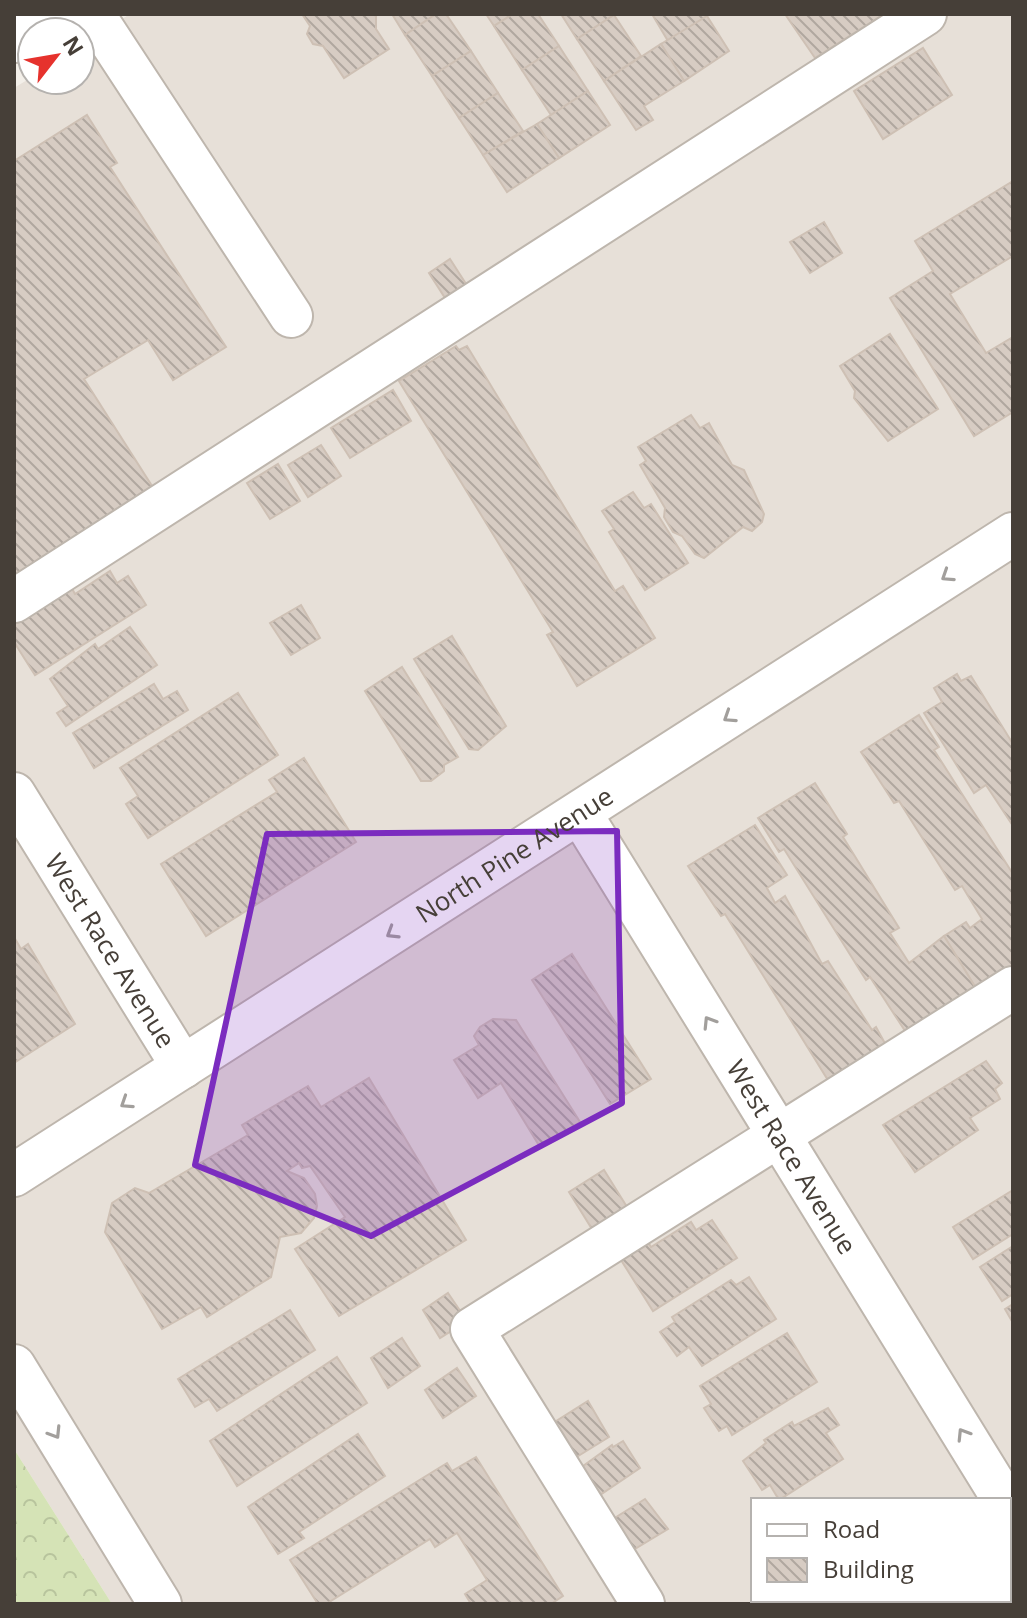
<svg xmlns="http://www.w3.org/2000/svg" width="1027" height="1618" font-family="'Open Sans',sans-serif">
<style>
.residential{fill:#e7e0d8;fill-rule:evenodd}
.forest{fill:url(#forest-crowns)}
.building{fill:url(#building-back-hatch);stroke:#cec0b4;stroke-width:2}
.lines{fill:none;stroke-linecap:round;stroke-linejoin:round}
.minor-casing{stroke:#beb6ad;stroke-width:46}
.minor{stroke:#fff;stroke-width:42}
.oneway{stroke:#a29f9c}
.marked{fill:#7b2cbf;fill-opacity:0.2;stroke:#7b2cbf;stroke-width:6;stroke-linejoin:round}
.labels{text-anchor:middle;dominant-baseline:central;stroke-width:6;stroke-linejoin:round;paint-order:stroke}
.street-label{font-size:26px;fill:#463f38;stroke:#fff}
</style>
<defs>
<pattern id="forest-crowns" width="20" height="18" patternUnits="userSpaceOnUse" patternTransform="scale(2)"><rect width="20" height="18" fill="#d5e3b6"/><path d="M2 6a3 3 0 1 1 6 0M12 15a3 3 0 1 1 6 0" fill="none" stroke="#b8c49d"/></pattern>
<pattern id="building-back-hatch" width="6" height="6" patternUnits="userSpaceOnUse" patternTransform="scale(2)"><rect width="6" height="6" fill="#d7ccc3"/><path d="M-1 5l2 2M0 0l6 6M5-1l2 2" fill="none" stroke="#b0a79f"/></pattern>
</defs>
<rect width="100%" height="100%" fill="#f3efe9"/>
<!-- residential -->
<path class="residential" d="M130,14h883v1590h-901l-98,-155v-1361l18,-11v3h48v-34zM753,1500h256v100h-256z"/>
<!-- forest -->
<polygon class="forest" points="14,1449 112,1604 14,1604"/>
<!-- building -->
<g class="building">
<polygon points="302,14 376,14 376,29 389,49 344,78 323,46 313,44 307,34 310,26"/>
<polygon points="392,14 436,14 405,35"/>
<polygon points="436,14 446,14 471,51 432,76 405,35"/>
<polygon points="486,14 513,14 494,26"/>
<polygon points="513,14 538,14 559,46 522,70 494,26"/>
<polygon points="561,14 614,14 614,15 577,39"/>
<polygon points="652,14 705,14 707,16 668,41"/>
<polygon points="785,14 884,14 815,58"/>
<polygon points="614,15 641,56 604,81 577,39"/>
<polygon points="707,16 729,51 684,81 661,44"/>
<polygon points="661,44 684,81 644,106 653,120 636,130 604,81"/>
<polygon points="559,46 588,91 551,115 522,70"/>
<polygon points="923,48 952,95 883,139 854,91"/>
<polygon points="471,51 498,93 459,118 432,76"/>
<polygon points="588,91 610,125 559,158 537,124"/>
<polygon points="498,93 523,131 483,155 459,118"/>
<polygon points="87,115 117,163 110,167 226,347 173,380 148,340 84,379 152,486 14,575 14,161"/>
<polygon points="537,124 559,158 507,192 483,155"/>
<polygon points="1013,181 1013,256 950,294 986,353 1013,337 1013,412 974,436 890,298 933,271 915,241"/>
<polygon points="824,222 842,253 810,273 790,242"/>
<polygon points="450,259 468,287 447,301 429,273"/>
<polygon points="890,334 938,409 888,441 854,398 855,391 840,366"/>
<polygon points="456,346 459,350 467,346 615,591 623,586 655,638 577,686 547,635 553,632 399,381"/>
<polygon points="393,390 411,421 350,458 331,428"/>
<polygon points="691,415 700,428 709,423 732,465 744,470 764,514 762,522 752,531 743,527 704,558 695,554 682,536 673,532 664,517 665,508 640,465 646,461 638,447"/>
<polygon points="321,445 341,476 308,497 288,465"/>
<polygon points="278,464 300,501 270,519 247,483"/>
<polygon points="633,492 644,508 651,504 688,563 645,590 609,532 614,529 602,511"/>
<polygon points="110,571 117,583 128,576 146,605 35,675 14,642 14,621 70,585 75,594"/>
<polygon points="301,605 320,638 291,655 270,623"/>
<polygon points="130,627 157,665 66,726 57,713 68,706 50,679 95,644 98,649"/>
<polygon points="452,636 506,726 478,750 469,749 414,659"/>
<polygon points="402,667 458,757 444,765 444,771 431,781 421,781 365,691"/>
<polygon points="957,674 961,681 971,676 1013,744 1013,826 986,785 974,793 924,713 942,702 934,688"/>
<polygon points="154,684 163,699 177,691 188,710 94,768 73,733"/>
<polygon points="238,693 278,755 148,838 126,804 138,796 120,768"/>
<polygon points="919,715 939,747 934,750 1013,874 1013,967 977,990 944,936 966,922 970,928 982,919 962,886 955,890 899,801 894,803 861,752"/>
<polygon points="304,758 356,842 206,936 161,864 277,792 269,780"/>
<polygon points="815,783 847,834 843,837 899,928 890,933 909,963 944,936 977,990 907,1034 870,977 866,980 784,849 779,852 758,818"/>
<polygon points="755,825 787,875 767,888 775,903 785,896 822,964 828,961 872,1030 876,1027 888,1049 831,1085 725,914 721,916 688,866"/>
<polygon points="14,937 21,949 28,944 75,1024 14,1063"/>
<polygon points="572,954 651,1079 610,1104 532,980"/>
<polygon points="493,1019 516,1020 580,1122 540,1147 501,1083 478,1098 454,1060 479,1045 474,1036 480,1027"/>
<polygon points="986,1061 1002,1083 995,1089 1000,1099 970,1118 978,1130 915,1172 883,1125"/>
<polygon points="369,1078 466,1240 339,1316 295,1249 345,1217 310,1166 302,1168 299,1163 287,1171 304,1178 315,1194 317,1206 314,1218 301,1233 280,1237 271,1277 207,1317 201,1307 162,1329 105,1232 112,1203 135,1188 149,1193 248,1135 242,1125 308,1086 321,1107"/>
<polygon points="604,1170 627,1207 592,1229 569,1192"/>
<polygon points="1013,1190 1013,1234 973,1259 953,1227"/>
<polygon points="712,1220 737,1258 653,1311 621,1260 648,1242 651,1247 691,1222 696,1230"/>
<polygon points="1013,1246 1013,1294 1002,1301 980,1267"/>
<polygon points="749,1277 776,1319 702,1366 689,1347 677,1356 660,1332 675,1322 672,1317 731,1280 736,1285"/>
<polygon points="448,1293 467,1321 440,1338 423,1310"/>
<polygon points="1013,1304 1013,1323 1005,1309"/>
<polygon points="290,1310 315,1350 217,1411 209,1399 195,1407 178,1379"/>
<polygon points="787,1333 817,1382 732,1435 727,1426 719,1431 704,1408 711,1404 700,1386"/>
<polygon points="402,1338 420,1366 388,1388 371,1358"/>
<polygon points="337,1357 367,1403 237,1486 210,1441"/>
<polygon points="457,1368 476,1396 443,1418 425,1390"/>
<polygon points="588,1401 609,1437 575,1458 553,1423"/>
<polygon points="828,1408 839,1425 826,1433 843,1459 779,1500 770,1485 762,1490 743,1461 766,1443 764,1440 792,1422 794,1426"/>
<polygon points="358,1434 385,1476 299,1532 304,1538 278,1554 248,1507"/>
<polygon points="623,1441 640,1468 597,1497 579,1469 612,1445 613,1447"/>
<polygon points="476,1457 563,1596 551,1604 471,1604 465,1594 487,1580 457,1533 435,1547 430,1539 326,1604 318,1604 290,1560 447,1463 452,1471"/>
<polygon points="645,1499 668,1529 625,1555 605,1524"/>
<polygon points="802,1600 879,1600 872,1604 805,1604"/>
<polygon points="923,1600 947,1600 949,1604 916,1604"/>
</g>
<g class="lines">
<defs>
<g id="minor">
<polyline points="93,14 291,316"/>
<polyline points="14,41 56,14"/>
<polyline points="14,601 925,14"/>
<path id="s1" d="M14,794l169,273"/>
<path id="s2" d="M580,813l424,687"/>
<path id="s3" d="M14,1175l999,-641"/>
<polyline points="14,1366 160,1604"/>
<polyline points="643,1604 472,1329 1013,988"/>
</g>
</defs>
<!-- minor casing -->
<use href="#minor" class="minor-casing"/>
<!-- minor -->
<use href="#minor" class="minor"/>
</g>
<!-- one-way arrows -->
<defs><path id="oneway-chevron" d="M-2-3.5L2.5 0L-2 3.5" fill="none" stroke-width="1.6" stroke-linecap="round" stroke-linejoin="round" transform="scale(2)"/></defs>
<g class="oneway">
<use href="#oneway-chevron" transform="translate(947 576) rotate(147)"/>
<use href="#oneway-chevron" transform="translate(729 717) rotate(147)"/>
<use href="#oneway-chevron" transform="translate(392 933) rotate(148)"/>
<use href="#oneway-chevron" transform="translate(709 1022) rotate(-122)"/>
<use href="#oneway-chevron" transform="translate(126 1103) rotate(147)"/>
<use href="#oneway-chevron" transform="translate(55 1433) rotate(58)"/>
<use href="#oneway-chevron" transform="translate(963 1434) rotate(-122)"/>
</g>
<!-- marked area -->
<path class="marked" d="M617,831l5,272 -251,133 -176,-71 72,-331z"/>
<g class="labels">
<!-- street labels -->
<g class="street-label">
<text stroke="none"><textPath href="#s3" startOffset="594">North Pine Avenue</textPath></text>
<text stroke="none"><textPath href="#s1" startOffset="184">West Race Avenue</textPath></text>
<text stroke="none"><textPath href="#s2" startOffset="404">West Race Avenue</textPath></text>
</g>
</g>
<!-- border -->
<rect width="1027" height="1618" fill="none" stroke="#463f38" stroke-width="32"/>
<!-- legend -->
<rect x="751" y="1498" width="260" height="104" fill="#ffffff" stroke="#b5b2af" stroke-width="2"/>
<rect x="767" y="1524" width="40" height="12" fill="#ffffff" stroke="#b5b2af" stroke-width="2"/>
<text x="823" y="1538" font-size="24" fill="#463f38">Road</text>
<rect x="767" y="1558" width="40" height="24" fill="url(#building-back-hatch)" stroke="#b5b2af" stroke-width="2"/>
<text x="823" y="1578" font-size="24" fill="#463f38">Building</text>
<!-- north arrow -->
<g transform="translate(56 56) rotate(59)"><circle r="38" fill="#ffffff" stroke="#b5b2af" stroke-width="2"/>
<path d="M0-6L14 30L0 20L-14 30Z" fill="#e6322d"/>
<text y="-12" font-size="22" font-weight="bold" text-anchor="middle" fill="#463f38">N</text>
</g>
</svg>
